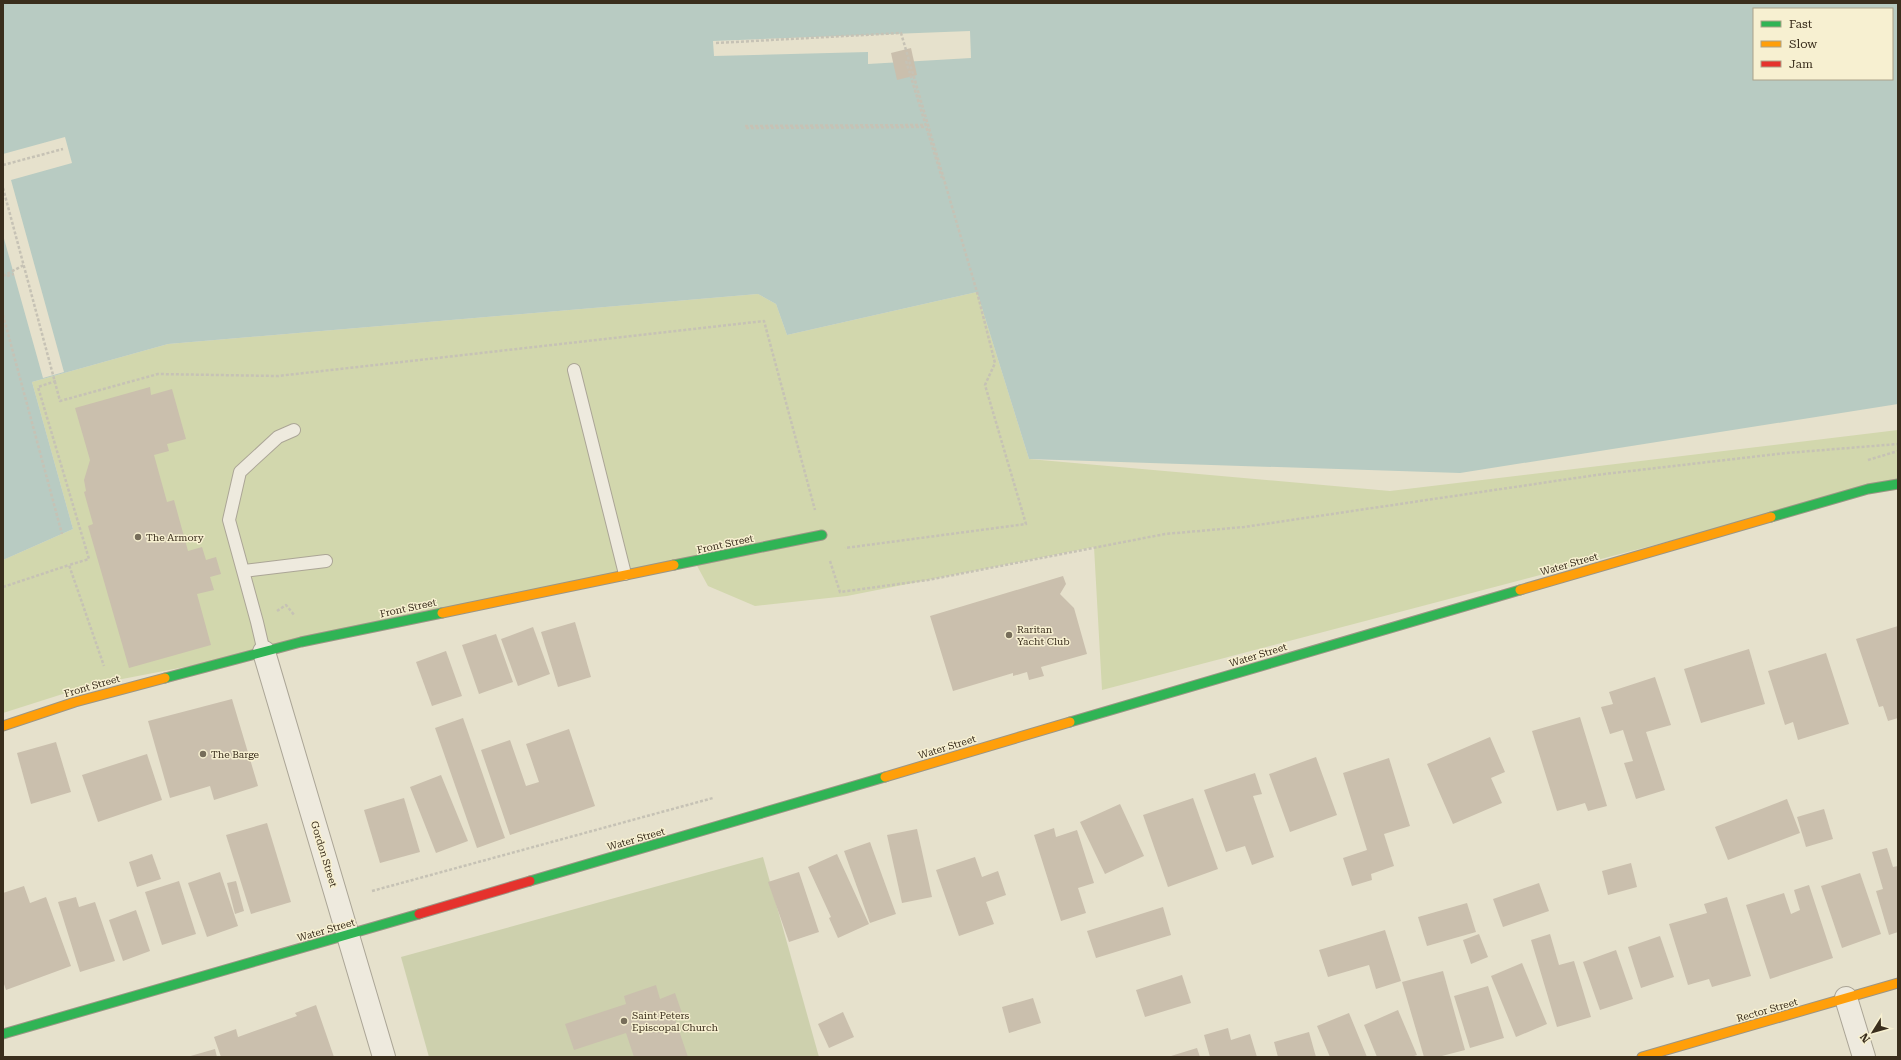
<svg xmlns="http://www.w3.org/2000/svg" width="1901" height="1060" font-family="'Roboto Serif',serif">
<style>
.green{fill:#d2d7ad}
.cemetery{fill:#cdd0ad}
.water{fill:#b8cbc2;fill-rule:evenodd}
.pier{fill:#e6e1cc}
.building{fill:#cabfad}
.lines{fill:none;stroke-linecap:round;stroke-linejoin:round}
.lane-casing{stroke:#aba596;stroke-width:14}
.street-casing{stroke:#aba596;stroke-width:24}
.fast-casing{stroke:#9b9585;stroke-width:11}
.slow-casing{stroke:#9b9585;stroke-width:11}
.jam-casing{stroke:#9b9585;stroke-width:11}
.path{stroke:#c6c2b5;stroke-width:2.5;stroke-dasharray:3 2;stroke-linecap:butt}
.lane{stroke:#eeeade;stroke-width:12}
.street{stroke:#eeeade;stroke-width:22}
.fast{stroke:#30b455;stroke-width:9}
.slow{stroke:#ff9f0a;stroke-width:9}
.jam{stroke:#e5322d;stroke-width:9}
.poi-dot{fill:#766d5a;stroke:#f7f0d1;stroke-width:1.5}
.labels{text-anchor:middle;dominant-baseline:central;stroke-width:3;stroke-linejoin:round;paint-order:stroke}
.poi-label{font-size:10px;fill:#3a2e1d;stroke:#f7f0d1;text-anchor:start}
.street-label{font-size:10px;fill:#3a2e1d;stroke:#f7f0d1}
</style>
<rect width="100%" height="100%" fill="#e6e1cc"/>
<!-- green -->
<polygon class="green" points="977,292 1029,459 1390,491 1898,430 1898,484 1868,489 1102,690 1094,547 847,596 755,606 708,586 695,562 263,652 91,685 3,713 3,560 73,529 32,382 168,344 758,294 776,304 787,335"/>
<!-- cemetery -->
<polygon class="cemetery" points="763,857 819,1057 429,1057 401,957"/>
<!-- water -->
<path class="water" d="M3,3h1895v401l-438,69 -431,-14 -52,-167 -190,43 -11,-31 -18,-10 -590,50 -136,38 41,147 -70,31zM1754,9h138v70h-138z"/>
<!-- pier -->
<g class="pier">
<polygon points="970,31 971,58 868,64 868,52 714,56 713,41"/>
<polygon points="65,137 72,163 11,180 64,372 43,378 3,235 3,154"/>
</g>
<!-- building -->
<g class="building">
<polygon points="911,48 917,75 897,80 891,53"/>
<polygon points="150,387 151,395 172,389 186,439 167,444 169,451 154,455 167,502 174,500 188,551 202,547 206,560 216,557 221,574 210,577 214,590 197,594 211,645 129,668 88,526 93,524 84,492 86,491 84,480 90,460 75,408"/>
<polygon points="1063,576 1066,584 1060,594 1074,608 1087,654 1041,667 1044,676 1029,680 1027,672 1013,676 1013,673 953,691 930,616"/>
<polygon points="575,622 591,677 558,687 541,632"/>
<polygon points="1898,626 1898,718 1888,721 1883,706 1879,707 1856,639"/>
<polygon points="533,627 550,674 518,686 501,639"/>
<polygon points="496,634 513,682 479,694 462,645"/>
<polygon points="1749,649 1765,704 1701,723 1684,669"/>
<polygon points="446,651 462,696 432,706 416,662"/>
<polygon points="1826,653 1849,724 1798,740 1793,722 1785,725 1768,671"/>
<polygon points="1655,677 1671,725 1646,732 1665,790 1636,799 1624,763 1633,761 1623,730 1610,734 1601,707 1613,704 1609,692"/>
<polygon points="232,699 258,786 214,800 210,786 170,798 148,721"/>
<polygon points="1580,717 1607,806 1588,811 1585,803 1557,811 1532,731"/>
<polygon points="463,718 505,838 477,848 435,728"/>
<polygon points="569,729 595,806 510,835 481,750 510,740 526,786 539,782 526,744"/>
<polygon points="1490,737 1505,772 1491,778 1502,803 1453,824 1427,764"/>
<polygon points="56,742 71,792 31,804 17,753"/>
<polygon points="147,754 162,800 98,822 82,775"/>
<polygon points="1316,757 1337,815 1290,832 1269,774"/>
<polygon points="1389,758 1410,826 1384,834 1394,866 1371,874 1372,880 1352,886 1343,858 1367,850 1343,773"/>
<polygon points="1255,773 1262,794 1253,796 1274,857 1252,865 1245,846 1226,852 1204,790"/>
<polygon points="441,775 468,841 436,853 410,787"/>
<polygon points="404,798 420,852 380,863 364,810"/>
<polygon points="1193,798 1218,869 1168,887 1143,815"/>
<polygon points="1787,799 1800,833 1728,860 1715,827"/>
<polygon points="1120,804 1144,856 1105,874 1080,822"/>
<polygon points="1824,809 1833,839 1806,847 1797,817"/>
<polygon points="267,823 291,902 251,914 226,835"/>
<polygon points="1054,828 1056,837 1077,830 1094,883 1078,888 1086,913 1061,921 1034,835"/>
<polygon points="917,829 932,897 902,903 887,835"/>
<polygon points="870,842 896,914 870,923 844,851"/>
<polygon points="1887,848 1893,867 1898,866 1898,932 1889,935 1876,891 1883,889 1872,852"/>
<polygon points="152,854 161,879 137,887 129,862"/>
<polygon points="837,854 869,924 838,938 829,918 831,917 808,867"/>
<polygon points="975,857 982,877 998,871 1006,895 986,902 994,924 959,936 936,870"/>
<polygon points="1631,863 1637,887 1608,895 1602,871"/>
<polygon points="220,872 238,926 207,937 188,883"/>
<polygon points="799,872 819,932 789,942 768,882"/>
<polygon points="1860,873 1881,934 1842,948 1821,886"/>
<polygon points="179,881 196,934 162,945 145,892"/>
<polygon points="236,881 244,911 235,914 227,883"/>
<polygon points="1539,883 1549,911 1503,927 1493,899"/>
<polygon points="1809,885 1833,958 1770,979 1746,905 1784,893 1791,914 1800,910 1794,890"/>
<polygon points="24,886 30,903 46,897 71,966 6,990 3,981 3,893"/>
<polygon points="76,897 79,907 95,902 115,961 80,972 58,902"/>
<polygon points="1727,897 1751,976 1712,987 1709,979 1688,985 1669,924 1707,913 1704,904"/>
<polygon points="1467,903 1476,932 1427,946 1418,917"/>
<polygon points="1163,907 1171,935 1096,958 1087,931"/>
<polygon points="136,910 150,951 123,961 109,920"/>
<polygon points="1385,930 1401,981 1376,989 1369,965 1328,977 1319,950"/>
<polygon points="1479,934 1488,957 1471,964 1463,940"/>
<polygon points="1550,934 1559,965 1574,961 1591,1017 1557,1027 1531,940"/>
<polygon points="1660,936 1674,977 1641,988 1628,947"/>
<polygon points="1616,950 1633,999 1600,1010 1583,962"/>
<polygon points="1522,963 1547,1024 1516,1037 1491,976"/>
<polygon points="1443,971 1465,1050 1438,1057 1424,1057 1402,982"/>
<polygon points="1182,975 1191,1003 1145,1017 1136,990"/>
<polygon points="656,985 660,999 675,993 683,1016 675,1019 688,1057 634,1057 626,1033 574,1050 565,1024 626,1004 624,996"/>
<polygon points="1488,986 1504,1038 1470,1048 1454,996"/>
<polygon points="1033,998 1041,1023 1009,1033 1002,1007"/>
<polygon points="316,1005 334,1057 221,1057 214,1037 236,1029 238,1037 297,1016 295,1013"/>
<polygon points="1398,1010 1417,1055 1411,1057 1377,1057 1364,1025"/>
<polygon points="843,1012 854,1037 829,1048 818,1024"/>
<polygon points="1349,1013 1367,1057 1330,1057 1317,1026"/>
<polygon points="1228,1028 1231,1040 1250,1034 1257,1057 1210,1057 1204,1035"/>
<polygon points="1309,1032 1316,1057 1278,1057 1274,1042"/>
<polygon points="1197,1048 1200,1057 1171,1057 1171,1056"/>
<polygon points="215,1049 217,1057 187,1057"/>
</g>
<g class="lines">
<defs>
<g id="lane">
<polyline points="574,370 625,574"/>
<polyline points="244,571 326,561"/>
<polyline points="264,652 257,622 229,520 240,472 278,437 294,430"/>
</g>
<g id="street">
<polyline points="264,652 384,1057"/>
<polyline points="1846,998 1864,1057"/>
</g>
<g id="fast">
<polyline points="1771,517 1868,489 1898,484"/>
<polyline points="674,565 822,535"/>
<polyline points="165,678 301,642 442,613"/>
<polyline points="1070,722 1520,590"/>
<polyline points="530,881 885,777"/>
<polyline points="3,1034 419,914"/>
</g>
<g id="slow">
<polyline points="1520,590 1771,517"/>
<polyline points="442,613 674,565"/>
<polyline points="3,726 75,702 165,678"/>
<polyline points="885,777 1070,722"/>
<polyline points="1642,1057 1898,983"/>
</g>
<polyline id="jam" points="419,914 530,881"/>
</defs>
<!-- lane casing -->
<use href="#lane" class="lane-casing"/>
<!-- street casing -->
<use href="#street" class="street-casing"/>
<!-- fast casing -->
<use href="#fast" class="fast-casing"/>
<!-- slow casing -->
<use href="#slow" class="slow-casing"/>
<!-- jam casing -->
<use href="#jam" class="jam-casing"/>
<!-- path -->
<g class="path">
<polyline points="716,43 901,33 977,292 995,363 985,385 1026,524 845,548"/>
<polyline points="906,61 942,178"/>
<polyline points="745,126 926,125"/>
<polyline points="746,128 926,127"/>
<polyline points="3,165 63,149"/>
<polyline points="3,188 60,401 158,374 278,376 764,321 815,510"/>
<polyline points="3,276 24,265"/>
<polyline points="7,276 14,274"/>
<polyline points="3,315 62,534"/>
<polyline points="56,381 38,387 89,559 69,565 104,666"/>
<polyline points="1868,460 1898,451"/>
<polyline points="830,561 840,592 928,580 1165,534 1244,527 1596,475 1786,453 1898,444"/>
<polyline points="3,587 69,565"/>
<polyline points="277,611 286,605 295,616"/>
<polyline points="372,891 713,798"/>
</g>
<!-- lane -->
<use href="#lane" class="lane"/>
<!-- street -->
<use href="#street" class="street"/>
<!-- fast -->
<use href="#fast" class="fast"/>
<!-- slow -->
<use href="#slow" class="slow"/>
<!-- jam -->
<use href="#jam" class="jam"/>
</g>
<!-- markers -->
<g class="poi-dot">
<circle cx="138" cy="537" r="4"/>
<circle cx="1009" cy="635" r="4"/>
<circle cx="203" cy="754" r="4"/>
<circle cx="624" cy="1021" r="4"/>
</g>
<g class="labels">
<!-- poi labels -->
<g class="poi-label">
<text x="146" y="537">The Armory</text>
<text x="1017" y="629">Raritan<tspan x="1017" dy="12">Yacht Club</tspan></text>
<text x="211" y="754">The Barge</text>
<text x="632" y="1015">Saint Peters<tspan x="632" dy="12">Episcopal Church</tspan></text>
</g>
<!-- street labels -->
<g class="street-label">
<text transform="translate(725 544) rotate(-12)">Front Street</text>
<text transform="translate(1569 564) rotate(-16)">Water Street</text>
<text transform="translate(408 608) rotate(-12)">Front Street</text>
<text transform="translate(1258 655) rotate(-17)">Water Street</text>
<text transform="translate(92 686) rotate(-16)">Front Street</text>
<text transform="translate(947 747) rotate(-17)">Water Street</text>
<text transform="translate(636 839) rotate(-16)">Water Street</text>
<text transform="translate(324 854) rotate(73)">Gordon Street</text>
<text transform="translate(326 930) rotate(-16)">Water Street</text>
<text transform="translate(1767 1010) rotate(-16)">Rector Street</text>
</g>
</g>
<!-- border -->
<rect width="1901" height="1060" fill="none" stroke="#3a2e1d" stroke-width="8"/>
<!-- legend -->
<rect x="1753" y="8" width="140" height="72" fill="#f7f0d1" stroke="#aba289"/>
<rect x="1761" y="21" width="20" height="6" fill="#30b455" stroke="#aba289"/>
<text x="1789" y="28" font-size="12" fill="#3a2e1d">Fast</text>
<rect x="1761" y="41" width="20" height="6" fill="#ff9f0a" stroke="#aba289"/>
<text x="1789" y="48" font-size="12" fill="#3a2e1d">Slow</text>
<rect x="1761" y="61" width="20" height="6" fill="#e5322d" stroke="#aba289"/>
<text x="1789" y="68" font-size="12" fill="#3a2e1d">Jam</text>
<!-- north arrow -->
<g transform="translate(1873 1032) rotate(233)" stroke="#f7f0d1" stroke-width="3" paint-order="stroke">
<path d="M0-3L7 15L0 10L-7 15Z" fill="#3a2e1d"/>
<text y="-6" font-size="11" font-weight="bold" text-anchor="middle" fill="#3a2e1d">N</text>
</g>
</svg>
